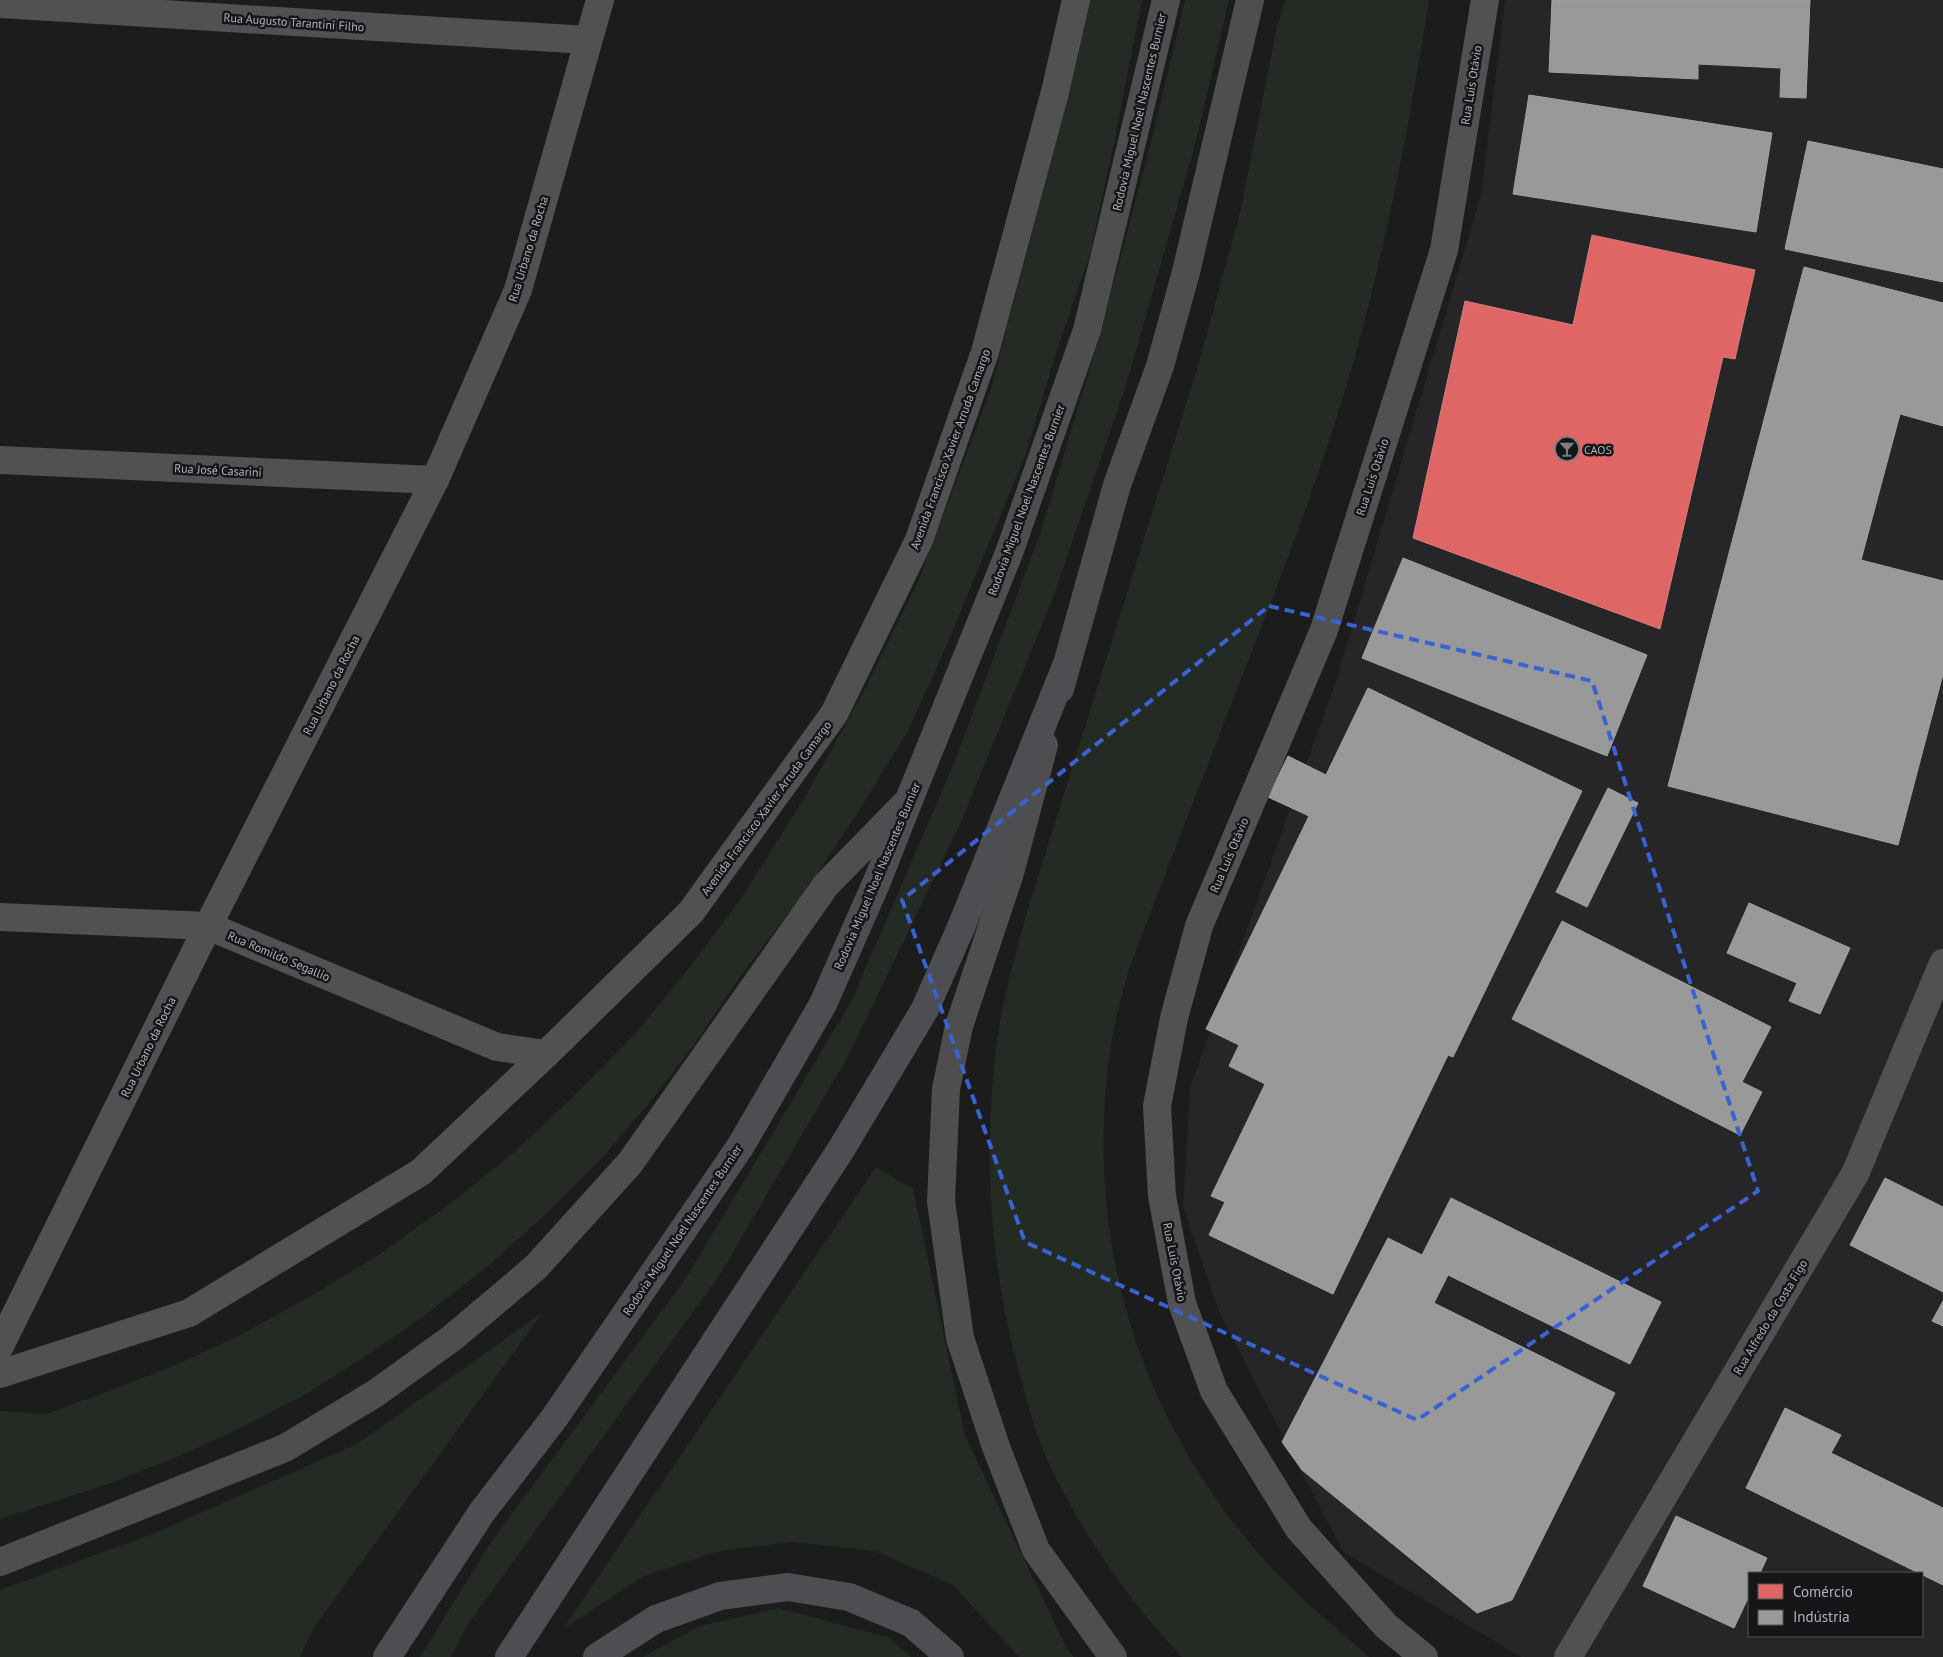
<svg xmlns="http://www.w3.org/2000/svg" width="1943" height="1657" font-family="'PT Sans',sans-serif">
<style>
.built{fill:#262628;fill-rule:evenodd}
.green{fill:#242b25}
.shops{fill:#e06666;stroke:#d17d80}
.industry{fill:#999;stroke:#a0a1a3}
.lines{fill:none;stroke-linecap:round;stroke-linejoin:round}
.minor{stroke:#515154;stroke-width:28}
.trunk{stroke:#4e4e50;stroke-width:28}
.motorway{stroke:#4d4e51;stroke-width:28}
.marked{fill:none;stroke:#3a62d2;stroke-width:4;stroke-dasharray:10 6;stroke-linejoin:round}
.labels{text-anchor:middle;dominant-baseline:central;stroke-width:5;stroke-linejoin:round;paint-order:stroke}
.street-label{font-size:12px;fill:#afb3bb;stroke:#161618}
.poi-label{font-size:12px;fill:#afb3bb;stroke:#161618;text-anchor:start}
</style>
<rect width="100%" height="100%" fill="#1c1c1c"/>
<!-- built -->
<path class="built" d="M1505,0h438v1657h-422l-178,-105 -123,-238 -37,-107 7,-119 145,-404 146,-489zM1749,1573h173v63h-173z"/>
<!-- green -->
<g class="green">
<polygon points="1088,0 1142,0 1114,143 1090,254 1056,353 1025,456 948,642 909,729 857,814 802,896 741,975 698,1039 651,1101 599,1161 544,1216 486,1268 424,1316 365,1357 304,1395 240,1428 175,1458 108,1484 0,1519 0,1411 46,1414 112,1390 178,1364 242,1334 304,1300 377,1256 447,1206 513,1153 575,1095 635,1034 689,968 740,900 805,797 864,691 918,582 991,389 1076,64"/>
<polygon points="1185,0 1229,0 1194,149 1126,385 1053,598 958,829 847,1058 719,1276 466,1627 451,1657 420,1657 491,1542 686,1278 851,1002 954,763 1041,531 1099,338 1151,143"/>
<path d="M1285,0h144c-19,121 -42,242 -75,360 -30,105 -69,207 -109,309 -39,100 -78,200 -116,300 -10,36 -19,71 -22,107 -18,174 34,338 146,471 34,41 76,75 116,110h-187c-56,-59 -101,-125 -135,-198 -11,-25 -19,-54 -26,-80 -31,-110 -39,-225 -24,-338 6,-44 18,-86 30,-129l171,-546 43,-157 36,-182z"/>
<polygon points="876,1167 913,1189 965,1436 1068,1651 1074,1657 1019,1657 953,1585 875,1551 792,1542 719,1551 644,1576 563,1629"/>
<polygon points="543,1312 313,1629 300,1657 0,1657 0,1590 155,1533 357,1444"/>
<polygon points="779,1608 890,1638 911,1657 643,1657 700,1626"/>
</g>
<!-- shops -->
<polygon class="shops" points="1592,235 1755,270 1735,359 1723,357 1660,629 1413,538 1465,301 1573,325"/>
<!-- industry -->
<g class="industry">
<polygon points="1552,0 1810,0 1806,98 1780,97 1781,68 1698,64 1698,79 1549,72"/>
<polygon points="1529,95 1772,133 1756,232 1513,194"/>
<polygon points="1808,141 1943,169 1943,282 1785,249"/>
<polygon points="1804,267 1943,303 1943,426 1900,414 1861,560 1943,581 1943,674 1898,845 1668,786"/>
<polygon points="1403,558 1647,655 1607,756 1362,658"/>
<polygon points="1368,688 1582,791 1453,1057 1448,1055 1333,1294 1209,1235 1225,1202 1211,1196 1265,1084 1229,1066 1239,1045 1206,1029 1309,816 1268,797 1288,756 1326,775"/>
<polygon points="1608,788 1638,803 1587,907 1556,892"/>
<polygon points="1749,903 1850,948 1820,1014 1789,1001 1797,983 1727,953"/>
<polygon points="1562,921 1771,1027 1742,1082 1762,1092 1740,1135 1512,1019"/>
<polygon points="1885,1178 1943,1207 1943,1292 1850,1245"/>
<polygon points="1451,1198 1661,1302 1630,1364 1448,1275 1434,1303 1615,1393 1512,1600 1477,1613 1302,1470 1282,1442 1388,1238 1422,1255"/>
<polygon points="1943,1301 1943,1326 1932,1321"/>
<polygon points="1785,1408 1841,1435 1831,1453 1943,1508 1943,1585 1746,1488"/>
<polygon points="1676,1516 1767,1558 1760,1573 1749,1573 1749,1596 1734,1628 1643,1586"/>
</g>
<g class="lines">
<!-- minor -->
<g class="minor">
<polyline points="0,4 588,40"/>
<polyline points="0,460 435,480"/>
<polyline points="0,917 208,926 497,1047 546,1054"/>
<polyline points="0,1346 208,926 435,480 518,290 600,0"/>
<polyline points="0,1374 189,1313 421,1172 546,1054 691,912 834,714 919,540 985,352 1055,92 1076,0"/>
<polyline points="1424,1657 1386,1626 1299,1529 1214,1391 1182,1303 1162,1196 1157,1106 1174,1018 1199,926 1324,630 1444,250 1485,0"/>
<polyline points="1568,1657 1855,1174 1943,963"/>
</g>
<!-- trunk -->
<g class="trunk">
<polyline points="1060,689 1117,485 1160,366 1186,272 1250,0"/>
<polyline points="1044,745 1010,873 959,1026 946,1089 941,1201 960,1338 996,1447 1036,1550 1113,1657"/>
<polyline points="0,1562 285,1448 376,1393 452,1338 536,1267 630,1163 826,885 909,800 1009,553 1087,330 1166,0"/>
</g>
<!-- motorway -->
<g class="motorway">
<polyline points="387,1657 482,1512 555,1417 740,1147 823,1004 878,879 909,800"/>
<polyline points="509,1657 842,1148 925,1009 962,925 1066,666"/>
<polyline points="597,1657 656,1619 720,1596 788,1587 849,1597 911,1623 950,1657"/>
</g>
</g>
<!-- marked area -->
<path class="marked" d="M1269,606l323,75 166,510 -341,229 -392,-178 -123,-342z"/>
<!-- icons -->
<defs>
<symbol id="bar-ring" viewBox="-11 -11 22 22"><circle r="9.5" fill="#161618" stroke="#7c7e83" stroke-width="1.5"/><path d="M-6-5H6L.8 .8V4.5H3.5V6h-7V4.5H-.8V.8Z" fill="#7c7e83"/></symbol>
</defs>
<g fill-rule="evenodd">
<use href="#bar-ring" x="1553" y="435" width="28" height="28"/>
</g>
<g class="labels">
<!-- street labels -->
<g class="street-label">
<text transform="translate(294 22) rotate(4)">Rua Augusto Tarantini Filho</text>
<text transform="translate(1471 85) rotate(-81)">Rua Luis Otávio</text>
<text transform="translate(1139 112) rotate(-77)">Rodovia Miguel Noel Nascentes Burnier</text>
<text transform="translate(528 249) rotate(-73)">Rua Urbano da Rocha</text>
<text transform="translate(950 449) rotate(-70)">Avenida Francisco Xavier Arruda Camargo</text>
<text transform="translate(218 470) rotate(3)">Rua José Casarini</text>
<text transform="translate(1372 477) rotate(-72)">Rua Luis Otávio</text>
<text transform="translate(1026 500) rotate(-70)">Rodovia Miguel Noel Nascentes Burnier</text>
<text transform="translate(331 685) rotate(-63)">Rua Urbano da Rocha</text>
<text transform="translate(766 808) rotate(-54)">Avenida Francisco Xavier Arruda Camargo</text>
<text transform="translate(1229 855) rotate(-67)">Rua Luis Otávio</text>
<text transform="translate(877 876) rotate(-67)">Rodovia Miguel Noel Nascentes Burnier</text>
<text transform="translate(279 956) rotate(23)">Rua Romildo Segallio</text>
<text transform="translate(148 1047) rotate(-64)">Rua Urbano da Rocha</text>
<text transform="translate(682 1230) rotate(-56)">Rodovia Miguel Noel Nascentes Burnier</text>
<text transform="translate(1175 1262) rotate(79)">Rua Luis Otávio</text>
<text transform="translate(1770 1317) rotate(-59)">Rua Alfredo da Costa Figo</text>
</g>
<!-- poi labels -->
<g class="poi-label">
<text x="1584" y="449">CAOS</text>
</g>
</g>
<!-- legend -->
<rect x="1748" y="1572" width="175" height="65" fill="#161618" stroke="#535559"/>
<rect x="1758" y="1584" width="25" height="15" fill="#e06666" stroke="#535559"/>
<text x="1793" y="1597" font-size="15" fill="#afb3bb">Comércio</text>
<rect x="1758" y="1610" width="25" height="15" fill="#999999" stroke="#535559"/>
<text x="1793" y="1622" font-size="15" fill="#afb3bb">Indústria</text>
</svg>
